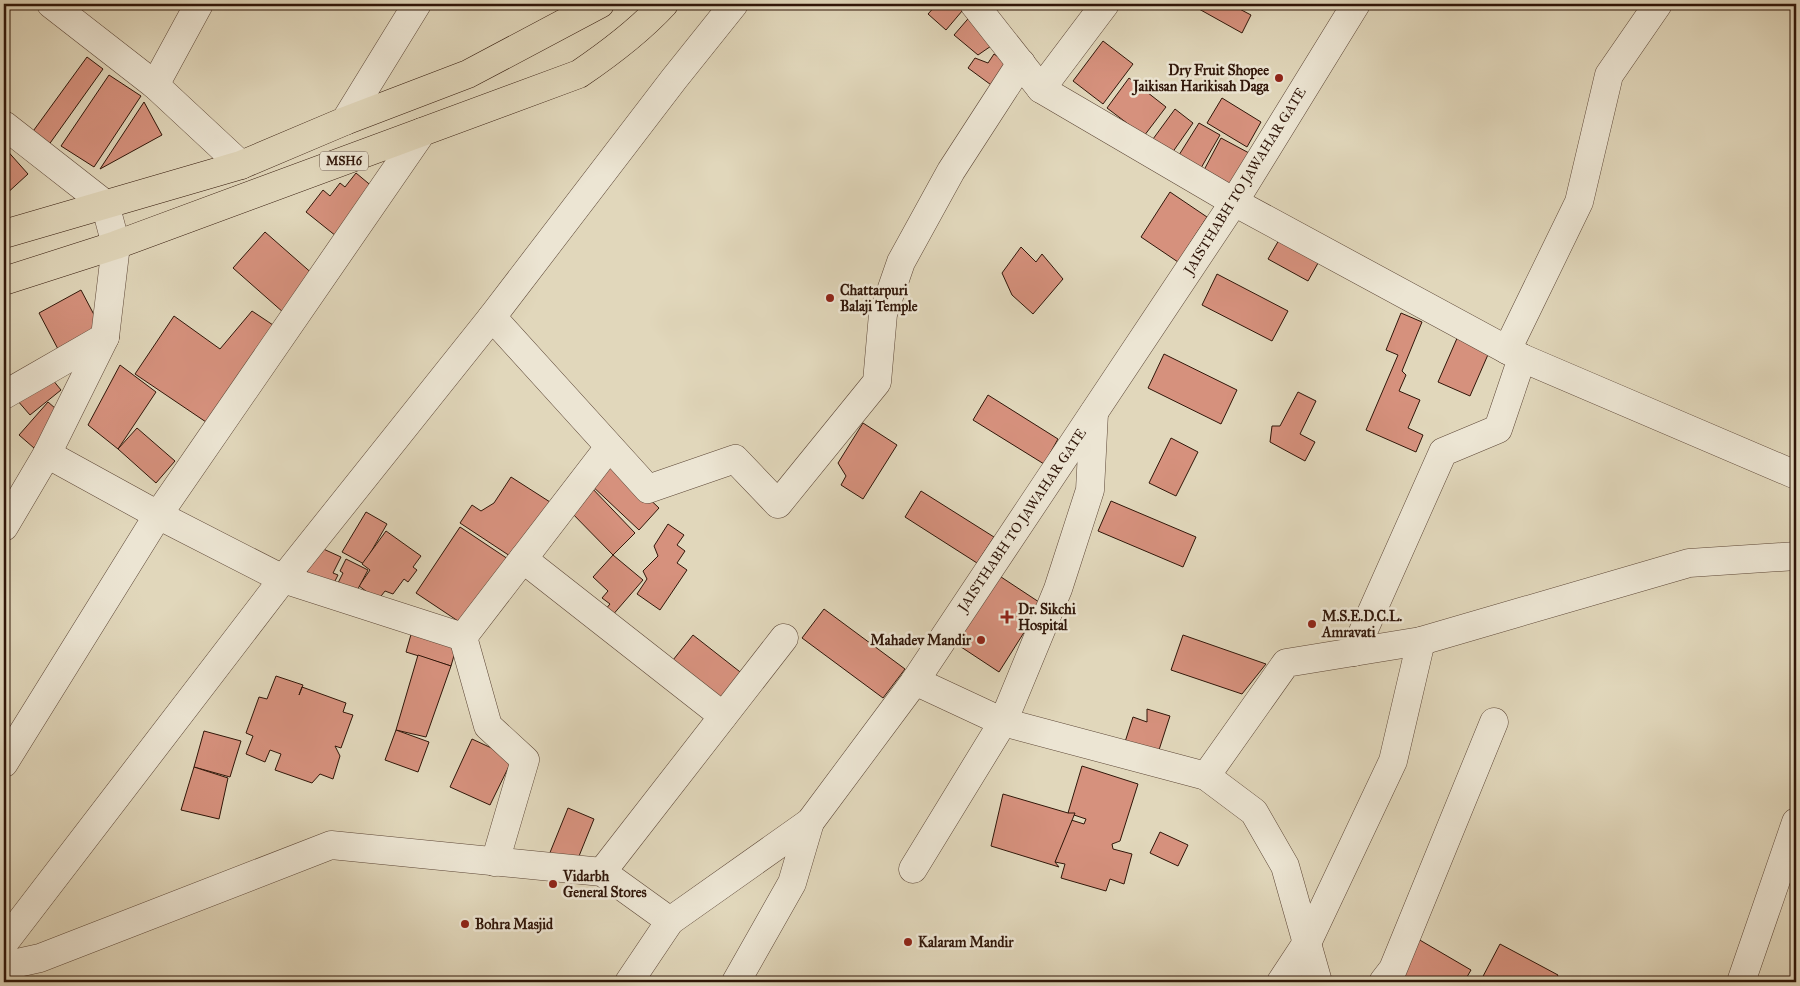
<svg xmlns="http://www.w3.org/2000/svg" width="1800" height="986" font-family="'IM FELL Great Primer',serif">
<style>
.building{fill:#d6917d;stroke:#301609}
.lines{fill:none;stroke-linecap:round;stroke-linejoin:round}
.minor-casing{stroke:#5c4636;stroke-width:29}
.major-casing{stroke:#301609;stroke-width:29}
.minor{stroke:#ece5d3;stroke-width:28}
.major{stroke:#e1d7bb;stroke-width:28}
.poi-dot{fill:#8f2418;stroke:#ece5d3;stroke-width:2}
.labels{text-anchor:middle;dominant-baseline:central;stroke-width:5;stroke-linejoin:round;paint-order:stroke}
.shield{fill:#ece5d3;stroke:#685446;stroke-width:1}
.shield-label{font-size:12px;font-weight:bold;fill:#301609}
.poi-label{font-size:14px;font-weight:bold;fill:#301609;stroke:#ece5d3;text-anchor:start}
.street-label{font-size:14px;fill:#301609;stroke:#ece5d3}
</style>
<rect width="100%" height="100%" fill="#e1d7bb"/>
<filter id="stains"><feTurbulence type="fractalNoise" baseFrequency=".004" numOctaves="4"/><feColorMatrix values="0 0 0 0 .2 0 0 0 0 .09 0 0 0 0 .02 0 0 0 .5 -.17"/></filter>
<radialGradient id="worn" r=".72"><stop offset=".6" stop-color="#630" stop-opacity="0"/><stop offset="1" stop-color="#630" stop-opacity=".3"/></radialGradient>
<!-- building -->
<g class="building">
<polygon points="937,4 968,4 946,30 928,14"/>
<polygon points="1190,4 1230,4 1251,15 1242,33"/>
<polygon points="973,13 994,44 978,55 954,35"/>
<polygon points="1103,41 1133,64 1103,104 1073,81"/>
<polygon points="994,54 1014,68 998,90 968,68 975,58 988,63"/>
<polygon points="87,57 103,69 48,146 31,134"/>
<polygon points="109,75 141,96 94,167 61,146"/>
<polygon points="1129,78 1166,107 1144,136 1107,108"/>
<polygon points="1222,98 1261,122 1247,147 1207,123"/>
<polygon points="144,102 162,135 100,169"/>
<polygon points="1175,109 1193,123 1172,153 1153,139"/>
<polygon points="1199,123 1220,135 1201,168 1179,155"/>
<polygon points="1221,138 1249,153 1232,185 1204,170"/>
<polygon points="4,147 28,174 4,196"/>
<polygon points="356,173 374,188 336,236 306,212 323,190 330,196 340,183 345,187"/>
<polygon points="1170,192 1207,217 1178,262 1141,237"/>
<polygon points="265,232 315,276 284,313 233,268"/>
<polygon points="1283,233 1322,256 1308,281 1268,259"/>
<polygon points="1021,247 1036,262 1042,254 1063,279 1033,314 1012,295 1002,273"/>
<polygon points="1217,274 1288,311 1272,341 1202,305"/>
<polygon points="81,290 101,328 59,351 39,313"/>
<polygon points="252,311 273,325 206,422 135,374 174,316 220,349"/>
<polygon points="1401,313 1422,322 1402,371 1406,375 1399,391 1420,400 1408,428 1423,435 1416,452 1366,430 1398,355 1386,350"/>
<polygon points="1458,336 1490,350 1470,396 1438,382"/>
<polygon points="1164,354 1237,390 1221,424 1148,388"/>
<polygon points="120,365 156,392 118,449 88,425"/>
<polygon points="48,374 61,390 30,415 17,400"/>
<polygon points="1298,392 1316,401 1300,434 1315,442 1305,461 1270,442 1272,426 1280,426"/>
<polygon points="988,395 1058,439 1044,464 973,420"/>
<polygon points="48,402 63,415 34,448 19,435"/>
<polygon points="863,423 897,445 863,499 841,485 846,476 838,463"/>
<polygon points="137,428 175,461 156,483 118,449"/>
<polygon points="1171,438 1198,452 1176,496 1149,483"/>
<polygon points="609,461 659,508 639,530 589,483"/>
<polygon points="511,477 550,502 513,558 460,523 472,505 481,511 494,503"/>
<polygon points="589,485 635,533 613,555 567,508"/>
<polygon points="921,491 994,537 977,563 905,517"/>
<polygon points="1111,501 1196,537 1183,567 1098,531"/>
<polygon points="366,512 387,524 364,564 342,552"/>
<polygon points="668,524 684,535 677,545 685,551 677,563 687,570 660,610 637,594 647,579 643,571 658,556 654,546"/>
<polygon points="460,527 508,559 464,625 416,593"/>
<polygon points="386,531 421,556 413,567 417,570 408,582 404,579 393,594 385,591 378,600 359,586 370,570 362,564"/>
<polygon points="319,547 341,557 333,573 338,575 331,589 305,576"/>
<polygon points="613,555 643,580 611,617 604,611 610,604 602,598 608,591 593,577"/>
<polygon points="346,559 368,570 352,600 334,591 343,573 340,571"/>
<polygon points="995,573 1042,604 999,672 952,641"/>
<polygon points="824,609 905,669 883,698 802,638"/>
<polygon points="412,631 457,645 451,666 406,652"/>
<polygon points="693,635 744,675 720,706 669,665"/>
<polygon points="1183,635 1266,664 1242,694 1171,670"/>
<polygon points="418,655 451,666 426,737 396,730"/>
<polygon points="276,676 303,685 299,695 302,687 346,703 343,712 353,715 341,748 335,746 340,756 333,779 320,774 312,783 275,770 281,754 270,750 265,762 246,754 253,736 246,733 259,697 267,699"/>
<polygon points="1147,709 1170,716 1158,753 1125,742 1133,717 1147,722"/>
<polygon points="396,730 429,742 418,772 385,760"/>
<polygon points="204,731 241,741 230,777 194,767"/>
<polygon points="472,739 513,758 490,805 450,787"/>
<polygon points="1082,766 1138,784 1120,841 1112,844 1113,849 1132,854 1124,884 1110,879 1106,891 1061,878 1065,864 1055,862 1068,819 1084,824 1086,819 1068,813"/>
<polygon points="194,767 228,778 219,819 181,810"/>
<polygon points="1003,794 1068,813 1075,813 1055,862 1059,867 991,846"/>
<polygon points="568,808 594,819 575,866 549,855"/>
<polygon points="1160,832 1188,845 1178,866 1150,853"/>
<polygon points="1418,939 1471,970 1464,982 1394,982"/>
<polygon points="1500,944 1558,975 1554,982 1480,982"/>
<polygon points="1571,977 1583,982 1568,982"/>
</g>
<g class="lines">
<defs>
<g id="minor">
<polyline points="51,4 155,85 241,165"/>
<polyline points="974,4 1041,89 1234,202 1522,358 1796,475"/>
<polyline points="155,85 199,4"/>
<polyline points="1041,89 1105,4"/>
<polyline points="345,121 417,4"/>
<polyline points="4,125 105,204 116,245 105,337 47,454 4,527"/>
<polyline points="492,317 648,489 735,459 778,504 877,382 883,314 901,262 951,171 1021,63"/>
<polyline points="1507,350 1579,202 1609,75 1658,4"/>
<polyline points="4,395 105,337"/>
<polyline points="47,454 158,515 283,579 463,637 609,447"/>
<polyline points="523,559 723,716"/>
<polyline points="463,637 488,726 525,760 495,862"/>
<polyline points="1354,652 1443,452 1498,429 1522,358"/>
<polyline points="915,681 1003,722 1206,776 1286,663 1421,641 1689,563 1796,556"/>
<polyline points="4,763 158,515 422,132"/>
<polyline points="1206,776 1254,812 1285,866 1318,982"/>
<polyline points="913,869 1003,722 1058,589 1090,490 1094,413"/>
<polyline points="602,872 784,638"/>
<polyline points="4,943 283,579 492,317 674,79 734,4"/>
<polyline points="4,966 40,958 331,845 602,872 670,921"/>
<polyline points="629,982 670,921 810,822 915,681 1234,202 1356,4"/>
<polyline points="736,982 792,883 810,822"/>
<polyline points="1281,982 1308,941 1393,761 1421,641"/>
<polyline points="1383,982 1393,969 1494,722"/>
<polyline points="1741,982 1796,822"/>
</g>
<g id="major">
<polyline points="4,234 241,165 345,121 468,74 600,4"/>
<path d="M4,281l112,-36 463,-171c31,-21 60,-43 85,-70"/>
</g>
</defs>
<!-- minor casing -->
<use href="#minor" class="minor-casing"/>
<!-- major casing -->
<use href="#major" class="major-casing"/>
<!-- minor -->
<use href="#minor" class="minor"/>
<!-- major -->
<use href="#major" class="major"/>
</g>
<!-- markers -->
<g class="poi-dot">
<circle cx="1279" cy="78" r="5"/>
<circle cx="830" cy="298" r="5"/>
<path d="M1004.5 609.5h5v5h5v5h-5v5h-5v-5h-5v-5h5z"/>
<circle cx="1312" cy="624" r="5"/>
<circle cx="981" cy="640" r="5"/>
<circle cx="553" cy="884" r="5"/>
<circle cx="465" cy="924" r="5"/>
<circle cx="908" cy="942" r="5"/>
</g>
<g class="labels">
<!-- shield labels -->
<rect class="shield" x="320" y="151.5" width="48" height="19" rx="4"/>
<g class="shield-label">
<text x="344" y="161">MSH6</text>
</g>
<!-- poi labels -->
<g class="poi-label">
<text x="1269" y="70" text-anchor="end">Dry Fruit Shopee<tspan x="1269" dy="16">Jaikisan Harikisah Daga</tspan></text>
<text x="840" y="290">Chattarpuri<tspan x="840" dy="16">Balaji Temple</tspan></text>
<text x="1018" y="609">Dr. Sikchi<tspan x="1018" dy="16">Hospital</tspan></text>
<text x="1322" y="616">M.S.E.D.C.L.<tspan x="1322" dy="16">Amravati</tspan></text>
<text x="971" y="640" text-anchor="end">Mahadev Mandir</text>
<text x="563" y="876">Vidarbh<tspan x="563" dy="16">General Stores</tspan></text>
<text x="475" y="924">Bohra Masjid</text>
<text x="918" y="942">Kalaram Mandir</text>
</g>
<!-- street labels -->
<g class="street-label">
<text transform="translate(1245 181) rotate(-58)">JAISTHABH TO JAWAHAR GATE</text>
<text transform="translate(1022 520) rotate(-56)">JAISTHABH TO JAWAHAR GATE</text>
</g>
</g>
<!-- margin -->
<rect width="1800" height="986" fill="none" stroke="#e1d7bb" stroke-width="20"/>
<rect x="5" y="5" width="1790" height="976" fill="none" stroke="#301609" stroke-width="2.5"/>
<rect x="10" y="10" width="1780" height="966" fill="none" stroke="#301609"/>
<rect width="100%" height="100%" filter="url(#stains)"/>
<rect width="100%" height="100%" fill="url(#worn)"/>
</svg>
